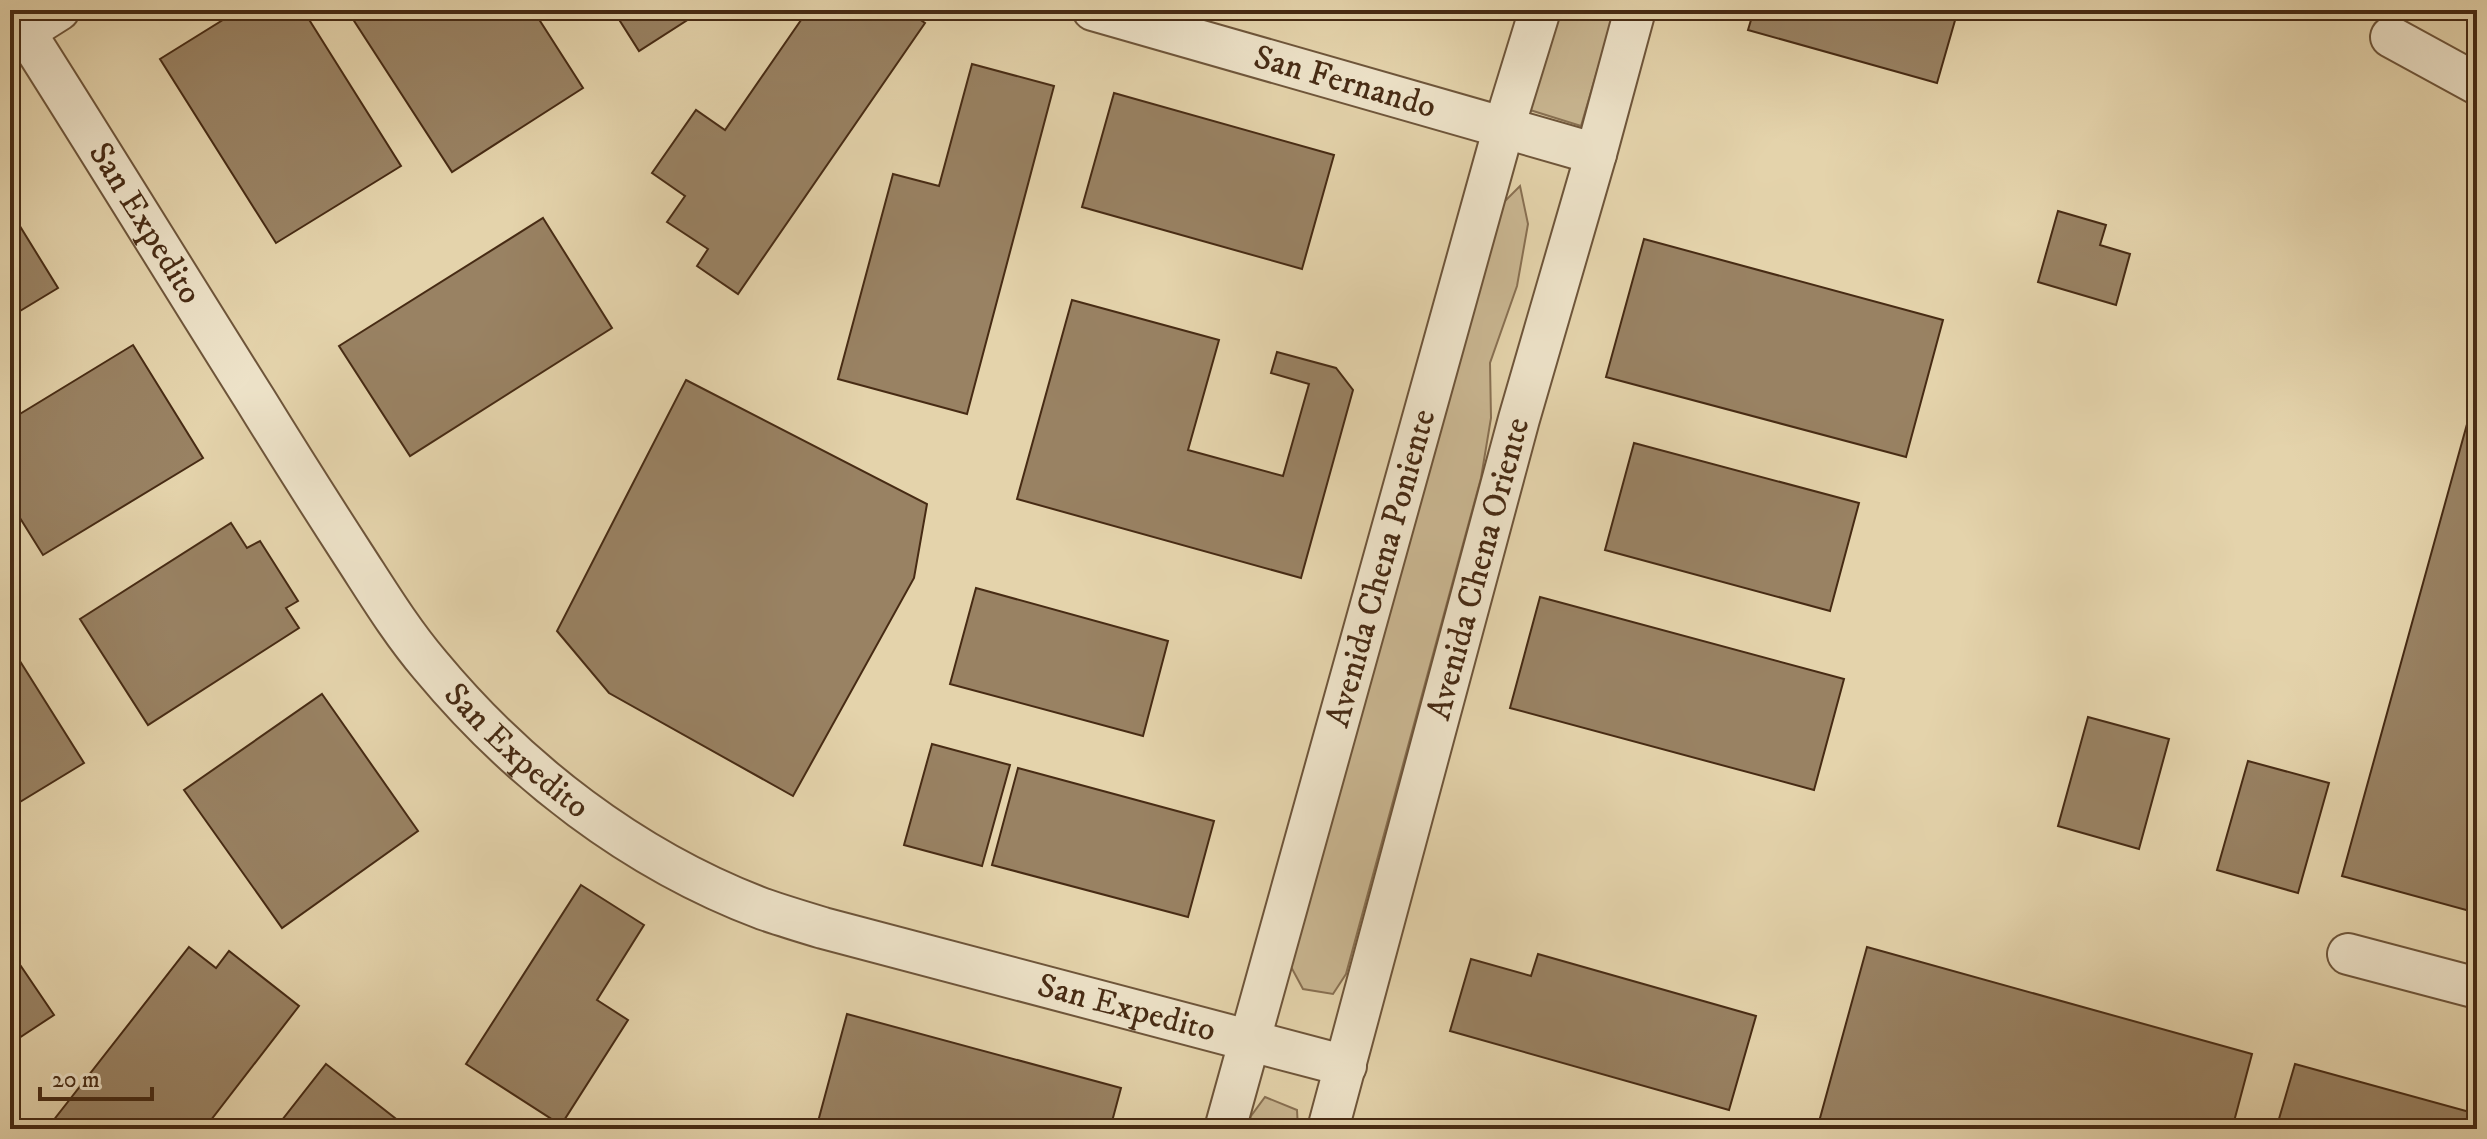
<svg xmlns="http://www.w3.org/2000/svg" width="2487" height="1139" font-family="'IM FELL DW Pica',serif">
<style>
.green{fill:#c9b691;stroke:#887052;stroke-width:2}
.building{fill:#998263;stroke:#472b14;stroke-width:2}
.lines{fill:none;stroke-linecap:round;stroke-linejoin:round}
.minor-casing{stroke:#6e553a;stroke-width:44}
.minor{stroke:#ede2c8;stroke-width:40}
.labels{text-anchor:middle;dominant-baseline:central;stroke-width:6;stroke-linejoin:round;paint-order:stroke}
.street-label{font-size:34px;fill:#472b14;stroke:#ede2c8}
</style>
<rect width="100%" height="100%" fill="#e4d3ab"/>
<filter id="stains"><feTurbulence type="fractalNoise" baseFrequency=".0025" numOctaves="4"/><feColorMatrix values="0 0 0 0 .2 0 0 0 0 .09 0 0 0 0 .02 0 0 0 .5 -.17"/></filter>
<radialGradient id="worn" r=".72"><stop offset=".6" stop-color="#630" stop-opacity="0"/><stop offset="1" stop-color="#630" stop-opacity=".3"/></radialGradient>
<!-- green -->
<g class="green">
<polygon points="1559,10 1615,10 1581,126 1530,110"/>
<polygon points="1520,186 1528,224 1517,286 1490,363 1491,418 1481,478 1346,974 1333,994 1303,989 1290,965 1504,202"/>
<polygon points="1265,1097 1297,1110 1298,1129 1247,1129 1251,1116"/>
</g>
<!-- building -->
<g class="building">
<polygon points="239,10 303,10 401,166 276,243 160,59"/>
<polygon points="347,10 533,10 583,88 452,172"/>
<polygon points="613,10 703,10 639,51"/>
<polygon points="808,10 906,10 925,23 738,294 697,266 708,249 667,222 685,196 652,173 696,110 725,130"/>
<polygon points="1754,10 1958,10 1937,83 1748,30"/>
<polygon points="972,64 1054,86 967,414 838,379 893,174 939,186"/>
<polygon points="1114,93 1334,155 1302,269 1082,207"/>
<polygon points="10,210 58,288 10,317"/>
<polygon points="2058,211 2106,225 2100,245 2130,254 2116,305 2038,282"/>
<polygon points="543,218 612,328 410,456 339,346"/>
<polygon points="1644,239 1943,320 1906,457 1606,377"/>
<polygon points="1072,300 1219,340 1188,450 1283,476 1309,384 1271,373 1277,352 1336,368 1353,390 1301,578 1017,499"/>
<polygon points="133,345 203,458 43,555 10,502 10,420"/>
<polygon points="686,380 927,504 914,578 793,796 609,693 557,631"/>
<polygon points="2472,406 2477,408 2477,913 2342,876"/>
<polygon points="1634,443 1859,503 1830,611 1605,550"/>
<polygon points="231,523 247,548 260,541 298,601 286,608 299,628 148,725 80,619"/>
<polygon points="976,588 1168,641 1143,736 950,684"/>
<polygon points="1540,597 1844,679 1814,790 1510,708"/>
<polygon points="18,658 84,763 10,808 10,663"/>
<polygon points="322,694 418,831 282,928 184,790"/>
<polygon points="2088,717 2169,739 2139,849 2058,826"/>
<polygon points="932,744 1010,765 982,866 904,845"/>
<polygon points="2248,761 2329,783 2298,893 2217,870"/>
<polygon points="1018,768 1214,821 1188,917 992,865"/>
<polygon points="581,885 644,925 597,1000 628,1020 561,1125 466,1064"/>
<polygon points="189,947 216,968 229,951 299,1006 204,1129 53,1129 49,1126"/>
<polygon points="1867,947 2252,1054 2232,1129 1817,1129"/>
<polygon points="10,950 54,1015 10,1044"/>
<polygon points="1538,954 1756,1016 1729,1110 1450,1031 1471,959 1531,976"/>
<polygon points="847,1014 1121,1088 1110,1129 816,1129"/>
<polygon points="326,1064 409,1129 275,1129"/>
<polygon points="2295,1064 2477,1114 2477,1129 2276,1129"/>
</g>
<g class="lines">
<defs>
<g id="minor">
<path id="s1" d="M11,10c83,130 163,261 245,391 32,52 65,104 98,155 24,37 47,75 76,109 88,106 203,195 333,244 20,7 40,13 60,19l523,138"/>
<path id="s2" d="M1093,10l503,144"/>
<polyline points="2391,37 2477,84"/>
<polyline points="10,41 59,10"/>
<polyline points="2348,954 2477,988"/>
<path id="s3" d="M1225,1129l279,-1002 36,-117"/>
<path id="s4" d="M1328,1129l191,-710 77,-265 39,-144"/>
</g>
</defs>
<!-- minor casing -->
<use href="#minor" class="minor-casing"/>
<!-- minor -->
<use href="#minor" class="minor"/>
</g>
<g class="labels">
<!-- street labels -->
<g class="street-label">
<text stroke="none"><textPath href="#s2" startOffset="262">San Fernando</textPath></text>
<text stroke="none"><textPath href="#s1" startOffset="252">San Expedito</textPath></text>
<text stroke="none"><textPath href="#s3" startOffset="582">Avenida Chena Poniente</textPath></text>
<text stroke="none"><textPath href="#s4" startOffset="580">Avenida Chena Oriente</textPath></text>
<text stroke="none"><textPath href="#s1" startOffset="900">San Expedito</textPath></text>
<text stroke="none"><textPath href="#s1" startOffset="1572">San Expedito</textPath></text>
</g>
</g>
<!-- margin -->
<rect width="2487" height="1139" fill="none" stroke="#e4d3ab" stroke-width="40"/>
<rect x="12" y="12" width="2463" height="1115" fill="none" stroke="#472b14" stroke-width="4"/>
<rect x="20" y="20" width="2447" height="1099" fill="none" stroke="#472b14" stroke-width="2"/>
<!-- scale -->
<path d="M40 1087v12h112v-12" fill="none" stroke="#472b14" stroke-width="4"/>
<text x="52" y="1087" font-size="24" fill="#472b14" stroke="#ede2c8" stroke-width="6" paint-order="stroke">20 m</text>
<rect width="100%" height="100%" filter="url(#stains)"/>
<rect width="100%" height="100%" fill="url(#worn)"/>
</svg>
